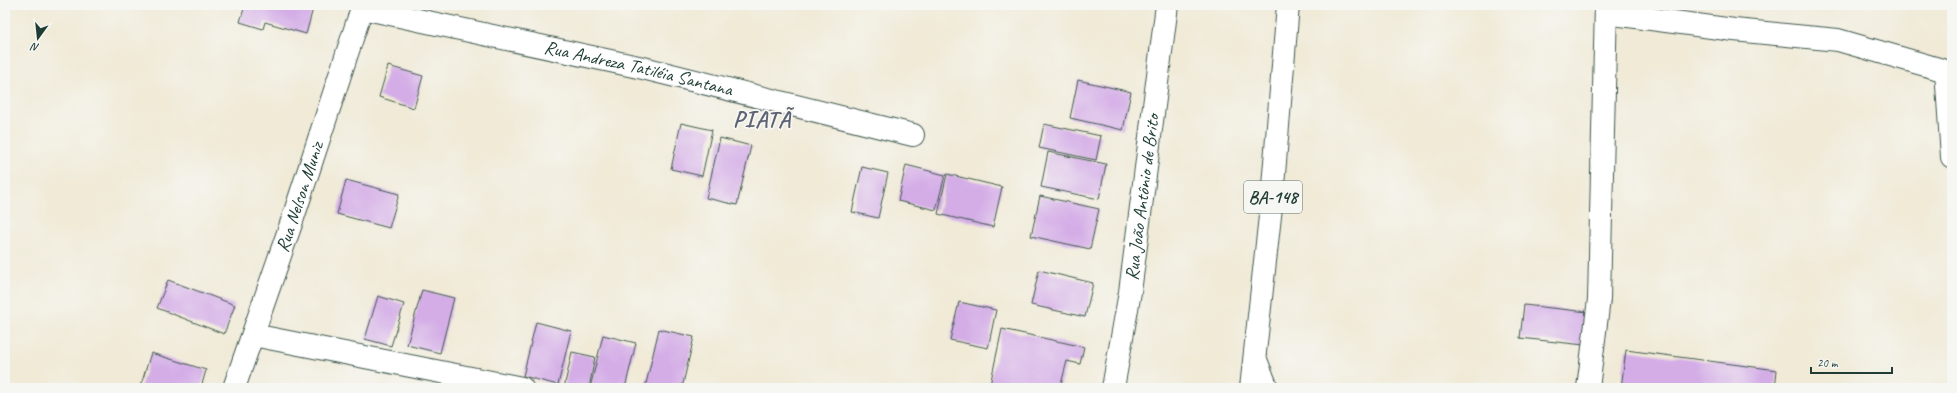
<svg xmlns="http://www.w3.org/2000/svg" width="1957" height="393" font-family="Caveat,sans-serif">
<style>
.building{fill:#d4ade7}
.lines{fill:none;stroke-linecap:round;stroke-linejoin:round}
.minor-casing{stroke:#3e574c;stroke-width:24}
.major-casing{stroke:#3e574c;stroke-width:24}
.minor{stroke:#fff;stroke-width:22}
.major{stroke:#fff;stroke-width:22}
.labels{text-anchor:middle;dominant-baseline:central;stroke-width:3.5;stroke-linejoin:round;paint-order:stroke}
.shield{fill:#f6f6f2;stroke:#60746d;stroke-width:1}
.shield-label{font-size:18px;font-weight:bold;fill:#1f3d34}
.street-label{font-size:19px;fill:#1f3d34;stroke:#f6f6f2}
.district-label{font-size:23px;font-weight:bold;letter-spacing:1px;fill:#5e6473;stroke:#f6f6f2}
</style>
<rect width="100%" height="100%" fill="#f6f6f2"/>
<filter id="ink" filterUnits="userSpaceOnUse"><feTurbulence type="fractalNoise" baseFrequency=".025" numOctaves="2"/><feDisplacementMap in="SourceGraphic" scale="8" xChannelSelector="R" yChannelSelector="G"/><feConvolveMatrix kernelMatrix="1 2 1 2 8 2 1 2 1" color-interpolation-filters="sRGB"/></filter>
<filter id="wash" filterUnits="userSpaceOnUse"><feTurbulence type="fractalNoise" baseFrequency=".012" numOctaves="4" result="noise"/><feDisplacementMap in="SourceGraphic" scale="16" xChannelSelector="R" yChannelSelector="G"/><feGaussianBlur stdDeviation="0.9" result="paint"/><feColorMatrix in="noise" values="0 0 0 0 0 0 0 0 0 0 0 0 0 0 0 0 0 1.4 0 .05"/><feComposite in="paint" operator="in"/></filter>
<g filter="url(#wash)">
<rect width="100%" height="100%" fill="#f0ead7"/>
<g id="blocks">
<!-- building -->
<g class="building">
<polygon points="245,5 314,5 306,34 265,22 263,29 240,22"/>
<polygon points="388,66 423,76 414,108 379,97"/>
<polygon points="1078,80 1131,92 1123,130 1070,118"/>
<polygon points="681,123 712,130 702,176 671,169"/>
<polygon points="1044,124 1101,136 1096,160 1039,148"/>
<polygon points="720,138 751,146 737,205 706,198"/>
<polygon points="1048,152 1106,164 1099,199 1041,187"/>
<polygon points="906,165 945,175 936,210 898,201"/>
<polygon points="862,167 888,173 878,218 852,212"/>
<polygon points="947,174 1002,187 993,227 938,214"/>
<polygon points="346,180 399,194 389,228 337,214"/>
<polygon points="1040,196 1099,209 1090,249 1031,236"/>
<polygon points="1039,270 1093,283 1085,317 1031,305"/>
<polygon points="168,280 235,305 224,334 157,308"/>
<polygon points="422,290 454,298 440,353 407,345"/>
<polygon points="378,296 404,304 391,346 365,339"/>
<polygon points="959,302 996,310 988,348 950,340"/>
<polygon points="1524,305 1588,312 1584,345 1520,338"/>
<polygon points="536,322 571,331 558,385 523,376"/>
<polygon points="659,329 694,337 682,388 645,388"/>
<polygon points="1002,329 1084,347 1080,364 1067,361 1060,388 1005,388 990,385"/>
<polygon points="603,335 636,343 625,388 590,388"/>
<polygon points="1626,350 1777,370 1775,388 1621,388"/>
<polygon points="572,352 595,357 589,388 564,388"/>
<polygon points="151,353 206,370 201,388 140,388"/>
</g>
</g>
</g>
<g filter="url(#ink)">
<use href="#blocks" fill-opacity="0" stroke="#3e574c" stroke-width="1"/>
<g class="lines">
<defs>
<g id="minor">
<path id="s1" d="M362,8l281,60 270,67"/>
<polyline points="1606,13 1734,30 1838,40 1946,71 1952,71"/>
<polyline points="1946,71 1952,157"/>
<polyline points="253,335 522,388"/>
<polyline points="1256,360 1267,388"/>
<path id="s2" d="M234,388l57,-164 72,-219"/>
<path id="s3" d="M1113,388l17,-96 37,-287"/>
<polyline points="1588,388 1599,299 1606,5"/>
</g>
<polyline id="major" points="1251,388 1272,198 1288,5"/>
</defs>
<!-- minor casing -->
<use href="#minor" class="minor-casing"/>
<!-- major casing -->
<use href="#major" class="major-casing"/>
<!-- minor -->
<use href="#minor" class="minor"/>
<!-- major -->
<use href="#major" class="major"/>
</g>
</g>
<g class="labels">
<!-- shield labels -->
<rect class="shield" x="1244" y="181" width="58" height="32" rx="3"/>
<g class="shield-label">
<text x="1273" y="197">BA-148</text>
</g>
<!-- street labels -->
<g class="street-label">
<text stroke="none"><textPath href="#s1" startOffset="283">Rua Andreza Tatiléia Santana</textPath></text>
<text stroke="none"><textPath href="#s2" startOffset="202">Rua Nelson Muniz</textPath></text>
<text stroke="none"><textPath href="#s3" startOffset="193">Rua João Antônio de Brito</textPath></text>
</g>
<!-- district labels -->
<g class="district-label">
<text x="762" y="119">PIATÃ</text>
</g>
</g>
<!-- margin -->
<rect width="1957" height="393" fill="none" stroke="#f6f6f2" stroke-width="20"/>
<!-- north arrow -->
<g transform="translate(38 38) rotate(195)" stroke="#f6f6f2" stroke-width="3" paint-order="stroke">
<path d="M0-3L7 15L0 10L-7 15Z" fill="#1f3d34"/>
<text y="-6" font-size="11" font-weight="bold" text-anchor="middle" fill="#1f3d34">N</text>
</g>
<!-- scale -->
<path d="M1811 367v6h81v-6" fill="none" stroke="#1f3d34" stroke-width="2"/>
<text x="1817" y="367" font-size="12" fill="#1f3d34" stroke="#f6f6f2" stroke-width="3" paint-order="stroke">20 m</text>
</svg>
